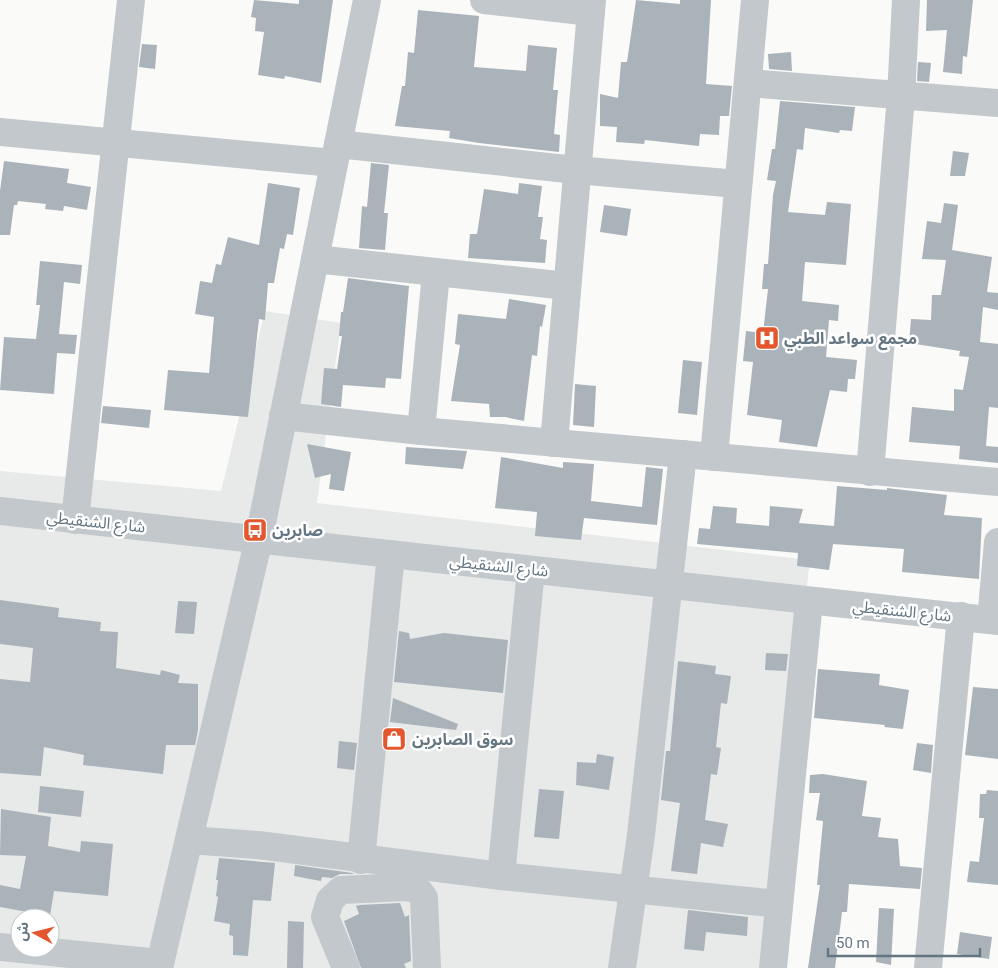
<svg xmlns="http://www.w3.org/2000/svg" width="998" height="968" font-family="Roboto,'Noto Sans Arabic',sans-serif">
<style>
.built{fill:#e8e9e9;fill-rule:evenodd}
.building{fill:#aab3b9}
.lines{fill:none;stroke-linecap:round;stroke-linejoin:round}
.minor{stroke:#c3c8cc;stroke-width:28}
.labels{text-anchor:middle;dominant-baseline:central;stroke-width:5;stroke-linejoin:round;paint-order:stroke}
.poi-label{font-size:16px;font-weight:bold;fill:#657683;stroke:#fff;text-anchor:start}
.street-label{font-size:16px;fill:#657683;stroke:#fff}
</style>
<rect width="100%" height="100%" fill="#fafaf8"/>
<!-- built -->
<path class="built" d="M265,311l76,12 -24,180 493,57 -48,408h-762v-497l221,20zM20,918h30v30h-30z"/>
<!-- building -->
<g class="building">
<polygon points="254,0 299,4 299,0 333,0 321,83 285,76 284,79 258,75 264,32 255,31 256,18 251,17"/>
<polygon points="636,0 680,4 680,0 711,0 706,84 732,86 729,116 720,116 719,135 700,134 699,146 645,140 644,144 616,142 617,127 600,126 600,94 618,98 621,62 627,62"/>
<polygon points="927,0 973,0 967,57 963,56 962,74 943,72 947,30 926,31"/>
<polygon points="418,10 479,16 474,67 526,71 528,45 557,48 553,90 558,90 554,134 560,135 559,152 479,143 449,138 450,131 395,126 402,86 405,86 408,52 414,53"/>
<polygon points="142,44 157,45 155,69 139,67"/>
<polygon points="791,52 792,71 769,69 768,54"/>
<polygon points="918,62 931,63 929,82 917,81"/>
<polygon points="780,101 855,107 852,131 840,130 839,133 805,128 803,150 797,149 788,212 825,215 827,202 851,204 846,265 805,262 802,301 839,305 838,321 829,320 826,357 857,360 855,379 848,379 847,392 830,390 817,447 779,442 782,420 747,415 753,362 743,361 746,331 763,333 768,289 762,289 764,264 768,264 773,195 776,181 767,180 772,149 775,149"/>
<polygon points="953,151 969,153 965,176 950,176"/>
<polygon points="4,161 69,169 67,183 91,187 87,210 64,206 63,211 45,209 46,204 18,201 17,205 14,205 10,235 0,235 0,191"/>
<polygon points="371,163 389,165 384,213 388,213 385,250 359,248 362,206 367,207"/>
<polygon points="268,183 300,188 293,235 287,234 284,249 280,248 274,283 268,283 265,320 259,319 248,417 164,410 168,370 209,373 214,317 195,314 200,281 212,283 216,264 221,265 228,237 259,245"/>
<polygon points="519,183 542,186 538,217 543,217 540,239 547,240 545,263 468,258 470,234 477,234 484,189 518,194"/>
<polygon points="944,203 958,205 952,250 992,257 987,292 998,293 998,310 983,307 980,342 998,344 998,408 989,407 986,446 998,447 998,463 959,459 960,446 909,442 912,407 954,411 954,389 963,390 969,357 959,356 960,351 909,343 911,319 931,320 932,295 941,295 946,260 922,259 927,221 941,223"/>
<polygon points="604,205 631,209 627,236 600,232"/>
<polygon points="40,261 82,265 80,284 64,282 59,334 77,335 75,354 57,353 54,394 0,390 4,337 36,339 40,305 36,305"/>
<polygon points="348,278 409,286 401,379 386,378 385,388 343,385 341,407 321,404 324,368 337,369 342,336 339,336 341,312 343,312"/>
<polygon points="509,299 546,305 542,327 540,326 537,356 532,355 524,421 505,417 490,417 489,404 451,401 460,345 455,344 458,314 506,319"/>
<polygon points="683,360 702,362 697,415 678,413"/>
<polygon points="575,384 596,386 594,427 573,425"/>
<polygon points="103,406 151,410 149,428 101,423"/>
<polygon points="307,444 351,452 344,491 329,489 331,474 315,478"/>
<polygon points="406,447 467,451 463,469 405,464"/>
<polygon points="501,457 563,468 563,462 594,464 591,501 642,507 646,467 663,469 657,525 584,518 581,540 535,536 537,512 495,508"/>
<polygon points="837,486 887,490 887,488 947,495 944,515 982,518 979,579 902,572 904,549 833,544 829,570 797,566 798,553 697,544 699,528 710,529 713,506 737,508 736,523 769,526 770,506 803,509 799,523 834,526"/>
<polygon points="0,600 59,608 58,617 101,622 100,631 118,632 116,668 160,675 161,670 180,675 178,683 198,684 198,730 195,745 166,745 163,774 83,765 84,755 44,747 41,776 0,773 0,679 30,682 33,648 0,644"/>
<polygon points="178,601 197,602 194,634 175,633"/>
<polygon points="399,631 409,633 410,639 444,633 508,640 503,693 394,682"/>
<polygon points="766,653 788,654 786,671 765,670"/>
<polygon points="678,661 716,666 715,674 731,676 727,704 721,703 716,747 721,748 717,775 711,774 705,820 728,824 723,847 701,843 697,874 671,871 680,803 661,800 666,751 670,751"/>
<polygon points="818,669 880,674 879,685 909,690 903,729 884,727 885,725 814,718"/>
<polygon points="973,687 998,689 998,759 965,755"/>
<polygon points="393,698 458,724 456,730 390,722"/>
<polygon points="339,741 357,743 354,770 337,768"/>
<polygon points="917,743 933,745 931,773 913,770"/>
<polygon points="597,754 614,757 609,790 576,785 577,762 596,763"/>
<polygon points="823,774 867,781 862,816 881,818 878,837 898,839 900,866 922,868 920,889 849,884 847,912 842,912 835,968 808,968 820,885 817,885 823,821 816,820 820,793 809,793 810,775"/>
<polygon points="40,786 84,791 81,817 38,812"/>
<polygon points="539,789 564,791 559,839 534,837"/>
<polygon points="987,790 998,791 998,885 967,882 970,861 979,862 984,818 979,818 980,794 986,794"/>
<polygon points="1,809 51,817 48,846 80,852 81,841 113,844 108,896 54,891 50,916 0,907 0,885 20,889 26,856 0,855"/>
<polygon points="219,858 275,863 271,901 253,900 248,956 233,955 233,936 229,935 230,924 214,921 218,897 216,896 218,880 216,880"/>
<polygon points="295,865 352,873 354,874 340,874 332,878 322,877 321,881 294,876"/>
<polygon points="400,903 405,917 409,915 411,961 404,964 406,968 361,968 344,921 359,914 356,906 360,905"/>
<polygon points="879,908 894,909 891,965 876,962"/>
<polygon points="688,910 748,917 747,936 706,932 704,951 684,949"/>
<polygon points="288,921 304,922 303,968 287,968"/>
<polygon points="960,932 992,937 989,959 957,954"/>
</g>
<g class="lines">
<!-- minor -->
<g class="minor">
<polyline points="484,0 591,12"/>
<polyline points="748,83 998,103"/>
<polyline points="0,132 334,163"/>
<polyline points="338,144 576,170 738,184"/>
<polyline points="315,259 567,286"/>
<polyline points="283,416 421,431 998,482"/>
<polyline points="421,431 436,273"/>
<polyline points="554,443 592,0"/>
<polyline points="714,457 755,0"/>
<polyline points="870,472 901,96 906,0"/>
<polyline points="0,511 998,621"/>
<polyline points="75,520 131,0"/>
<polyline points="991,620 998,542"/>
<polyline points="189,840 258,845 501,876 779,904"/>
<polyline points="361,860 391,554"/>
<polyline points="501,876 531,570"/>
<polyline points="0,947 160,963"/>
<polyline points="159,968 259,538 367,0"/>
<polyline points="346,968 325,917 330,900 341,890 406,887 418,890 424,898 427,968"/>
<polyline points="622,968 641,835 683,454"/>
<polyline points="773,968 809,601"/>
<polyline points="928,968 961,616"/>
</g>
</g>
<!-- icons -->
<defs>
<symbol id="hospital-square" viewBox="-11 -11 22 22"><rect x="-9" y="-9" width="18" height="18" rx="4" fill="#e4572e" stroke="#fff"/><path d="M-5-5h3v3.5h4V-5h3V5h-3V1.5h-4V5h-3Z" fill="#fff"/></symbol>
<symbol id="bus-square" viewBox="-11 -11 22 22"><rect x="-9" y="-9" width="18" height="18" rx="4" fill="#e4572e" stroke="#fff"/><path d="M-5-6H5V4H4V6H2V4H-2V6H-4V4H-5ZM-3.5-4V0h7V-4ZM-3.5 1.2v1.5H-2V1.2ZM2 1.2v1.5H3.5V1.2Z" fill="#fff"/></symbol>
<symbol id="shop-square" viewBox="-11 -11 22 22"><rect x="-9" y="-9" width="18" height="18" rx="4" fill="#e4572e" stroke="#fff"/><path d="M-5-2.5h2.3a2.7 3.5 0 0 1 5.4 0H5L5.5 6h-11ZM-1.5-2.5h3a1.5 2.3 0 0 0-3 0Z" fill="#fff"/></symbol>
</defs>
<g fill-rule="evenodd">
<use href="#hospital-square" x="753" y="324" width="28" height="28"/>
<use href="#bus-square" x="241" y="516" width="28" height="28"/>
<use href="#shop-square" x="380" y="725" width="28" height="28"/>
</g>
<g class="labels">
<!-- poi labels -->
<g class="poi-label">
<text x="784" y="338">مجمع سواعد الطبي</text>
<text x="272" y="530">صابرين</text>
<text x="412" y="739">سوق الصابرين</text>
</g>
<!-- street labels -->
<g class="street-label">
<text transform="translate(96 522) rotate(6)">شارع الشنقيطي</text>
<text transform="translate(499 566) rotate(6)">شارع الشنقيطي</text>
<text transform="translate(902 611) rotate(6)">شارع الشنقيطي</text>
</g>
</g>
<!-- north arrow -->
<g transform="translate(35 933) rotate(277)"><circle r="24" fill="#ffffff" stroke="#c1c8cd"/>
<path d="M0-4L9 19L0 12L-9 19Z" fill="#e4572e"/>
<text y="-8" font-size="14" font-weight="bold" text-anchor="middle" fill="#657683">ش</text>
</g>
<!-- scale -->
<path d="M828 948v8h152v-8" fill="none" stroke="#657683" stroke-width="2.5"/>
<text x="836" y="948" font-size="15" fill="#657683" stroke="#ffffff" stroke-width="4" paint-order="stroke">50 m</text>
</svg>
